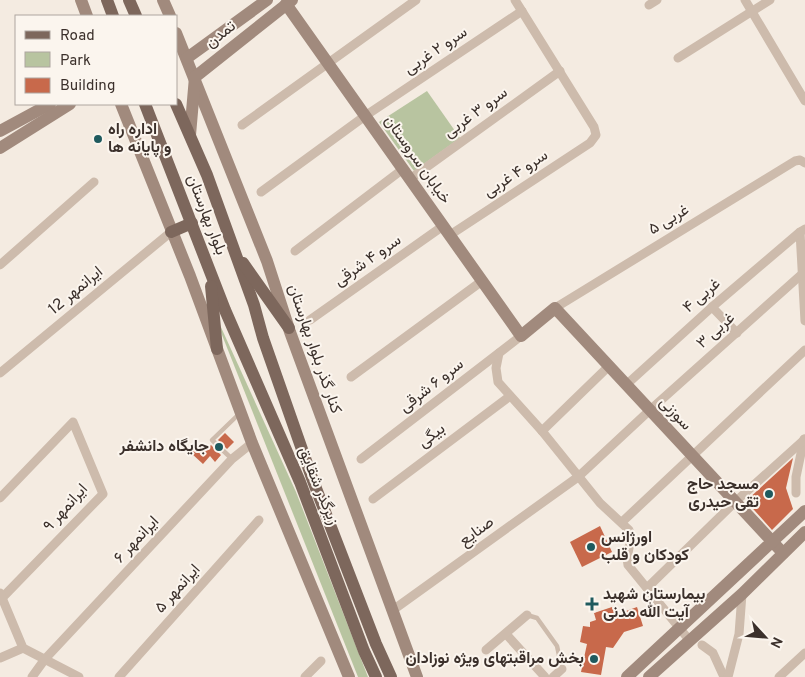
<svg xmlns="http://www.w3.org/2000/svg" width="805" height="677" font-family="Overpass,Vazirmatn,sans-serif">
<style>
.green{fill:#b8c4a0}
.building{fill:#c8694b}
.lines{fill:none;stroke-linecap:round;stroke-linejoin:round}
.lane{stroke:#cdbbac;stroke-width:4.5}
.street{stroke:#cdbbac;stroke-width:9}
.secondary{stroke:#a18a7d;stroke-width:12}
.primary{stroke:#7d675c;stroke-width:12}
.poi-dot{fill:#1f5a5e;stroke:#fbf5ee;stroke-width:2}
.labels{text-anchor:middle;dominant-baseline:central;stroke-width:4;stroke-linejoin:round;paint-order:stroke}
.street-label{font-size:16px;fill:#3b302b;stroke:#fbf5ee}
.poi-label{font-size:16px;font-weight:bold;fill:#3b302b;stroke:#fbf5ee;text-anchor:start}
</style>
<rect width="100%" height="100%" fill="#f4ebe1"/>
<!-- green -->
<g class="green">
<polygon points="427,91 460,138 414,171 379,122"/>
<polygon points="218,325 220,325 296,492 368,677 358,677"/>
</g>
<!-- building -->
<g class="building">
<polygon points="225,433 234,442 227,449 218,440"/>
<polygon points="211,445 221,455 215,462 210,456 203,464 191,453 197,446 203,452"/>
<polygon points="793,458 786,488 793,509 772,530 746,501"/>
<polygon points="600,526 612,552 582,567 570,542"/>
<polygon points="612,607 615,615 637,607 643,626 624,632 613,648 606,647 601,675 581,672 587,644 580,642 583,626 590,627 590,622 596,620 594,613"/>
</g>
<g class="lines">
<!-- lane -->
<g class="lane">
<polyline points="232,459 212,440 239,414"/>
<polyline points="527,615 537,618 557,646 562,669"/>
</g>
<!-- street -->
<g class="street">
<polyline points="745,0 805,101"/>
<polyline points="649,5 657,0"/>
<polyline points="678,58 770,0"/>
<polyline points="242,125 416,0"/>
<polyline points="410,179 560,71"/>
<polyline points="261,192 365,116 522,11"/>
<polyline points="800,232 805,321"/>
<polyline points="450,235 590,143 596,135 594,127 515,0"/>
<polyline points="295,251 403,169"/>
<polyline points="0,265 94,182"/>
<polyline points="712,307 737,333"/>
<polyline points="555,308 795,161 800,160 805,163"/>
<polyline points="310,320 443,226"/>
<polyline points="499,353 496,368 498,382 542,431 600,503 629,530 631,538 627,558 628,565 690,641"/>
<polyline points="0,373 171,232"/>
<polyline points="351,377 482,281"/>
<polyline points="626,385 712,307 800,232 805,229"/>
<polyline points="542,431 609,366"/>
<polyline points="361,459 521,336"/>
<polyline points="796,493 796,477 804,439"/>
<polyline points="0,498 73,422 103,494 2,598"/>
<polyline points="373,499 510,396"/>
<polyline points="622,522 805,350"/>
<polyline points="647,588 735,502 805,439"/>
<polyline points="0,593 23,648 79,677"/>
<polyline points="393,610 578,477 650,410 802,274"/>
<polyline points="506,634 545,677"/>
<polyline points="702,645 713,653 724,677"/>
<polyline points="486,650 527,615"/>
<polyline points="0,658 23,648"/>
<polyline points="32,677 45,659 232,459 252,443"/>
<polyline points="119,677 259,520"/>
<polyline points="305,677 321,661"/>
<polyline points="553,677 562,669"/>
<polyline points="728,677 739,634 742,594"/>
<polyline points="779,677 805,653"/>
</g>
<!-- secondary -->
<g class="secondary">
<polyline points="81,0 87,16"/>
<polyline points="163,0 170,16"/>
<polyline points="286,4 521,336 555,308 783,553"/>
<polyline points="176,33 267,261 290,332 417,677"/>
<polyline points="187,58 267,0"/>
<polyline points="121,104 190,276 252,443 349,677"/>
<polyline points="0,131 50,104"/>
<polyline points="190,135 195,77 292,0"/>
<polyline points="0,148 70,104"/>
<polyline points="627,677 805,511"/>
<polyline points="649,677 742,594 805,532"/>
</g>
<!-- primary -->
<g class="primary">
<polyline points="107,0 113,16"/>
<polyline points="129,0 136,16"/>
<polyline points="145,104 225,310 300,482 364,651 376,677"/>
<polyline points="176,104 207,175 254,305 263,338 312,478 376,644 391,677"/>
<polyline points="171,232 192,223"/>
<polyline points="243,263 289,328"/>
<polyline points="211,286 217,349"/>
</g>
</g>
<!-- markers -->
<g class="poi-dot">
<circle cx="98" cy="139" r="5"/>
<circle cx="219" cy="447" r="5"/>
<circle cx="769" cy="494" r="5"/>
<circle cx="591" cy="547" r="5"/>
<path d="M589.5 596.5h5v5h5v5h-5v5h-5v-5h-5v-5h5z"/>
<circle cx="594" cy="659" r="5"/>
</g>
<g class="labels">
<!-- street labels -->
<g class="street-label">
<text transform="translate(221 35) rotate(-39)">تمدن</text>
<text transform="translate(436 51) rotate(-34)">سرو ۲ غربی</text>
<text transform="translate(476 113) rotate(-36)">سرو ۳ غربی</text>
<text transform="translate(417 160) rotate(55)">خیابان سروستان</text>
<text transform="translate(516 174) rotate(-33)">سرو ۴ غربی</text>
<text transform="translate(206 215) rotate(69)">بلوار بهارستان</text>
<text transform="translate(669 220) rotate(-31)">غربی ۵</text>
<text transform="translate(368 261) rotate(-35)">سرو ۴ شرقی</text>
<text transform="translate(76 291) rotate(-40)">ایرانمهر 12</text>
<text transform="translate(702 296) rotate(-41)">غربی ۴</text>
<text transform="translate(716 331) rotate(-42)">غربی ۳</text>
<text transform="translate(314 349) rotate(71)">کنار گذر بلوار بهارستان</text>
<text transform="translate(432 386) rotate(-38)">سرو ۶ شرقی</text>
<text transform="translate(675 414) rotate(47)">سوزنی</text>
<text transform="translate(432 436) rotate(-37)">بیگی</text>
<text transform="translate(318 486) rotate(68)">زیرگذر شقایق</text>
<text transform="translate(66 508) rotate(-48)">ایرانمهر ۹</text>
<text transform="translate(477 532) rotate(-36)">صنایع</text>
<text transform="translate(137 540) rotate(-47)">ایرانمهر ۶</text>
<text transform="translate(178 589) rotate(-48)">ایرانمهر ۵</text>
</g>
<!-- poi labels -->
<g class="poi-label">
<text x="108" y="130">اداره راه<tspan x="108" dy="18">و پایانه ها</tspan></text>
<text x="209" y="447" text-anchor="end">جایگاه دانشفر</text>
<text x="759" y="485" text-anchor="end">مسجد حاج<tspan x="759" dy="18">تقی حیدری</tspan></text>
<text x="601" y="538">اورژانس<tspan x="601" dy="18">کودکان و قلب</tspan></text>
<text x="603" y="595">بیمارستان شهید<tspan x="603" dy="18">آیت الله مدنی</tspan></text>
<text x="584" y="659" text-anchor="end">بخش مراقبتهای ویژه نوزادان</text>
</g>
</g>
<!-- legend -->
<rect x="15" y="15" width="162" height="90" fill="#fbf5ee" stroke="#aea6a0"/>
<rect x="25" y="31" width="25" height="8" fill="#7d675c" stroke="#aea6a0"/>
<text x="60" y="40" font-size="15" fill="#3b302b">Road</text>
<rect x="25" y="52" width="25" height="15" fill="#b8c4a0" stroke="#aea6a0"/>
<text x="60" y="65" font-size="15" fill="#3b302b">Park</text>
<rect x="25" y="78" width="25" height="15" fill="#c8694b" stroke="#aea6a0"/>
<text x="60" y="90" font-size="15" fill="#3b302b">Building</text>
<!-- north arrow -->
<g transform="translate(765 637) rotate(116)" stroke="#fbf5ee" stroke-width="4" paint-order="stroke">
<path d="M0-4L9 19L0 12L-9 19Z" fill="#3b302b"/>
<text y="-8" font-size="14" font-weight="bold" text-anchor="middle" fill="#3b302b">N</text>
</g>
</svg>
